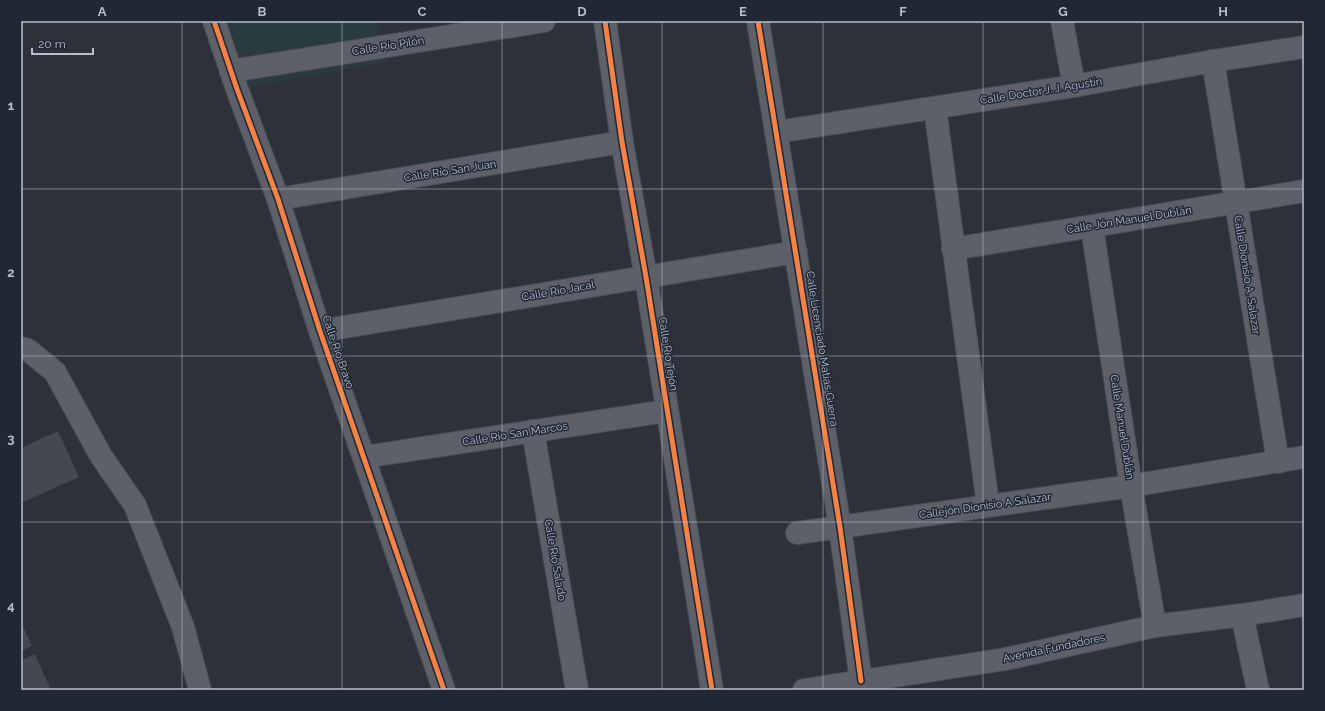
<svg xmlns="http://www.w3.org/2000/svg" width="1325" height="711" font-family="Raleway,sans-serif">
<style>
.green{fill:#2a3b40}
.building{fill:#44484f}
.lines{fill:none;stroke-linecap:round;stroke-linejoin:round}
.minor-casing{stroke:#494c52;stroke-width:24}
.minor{stroke:#5d6068;stroke-width:22}
.cycleway-casing{stroke:#202735;stroke-width:8}
.cycleway{stroke:#f48246;stroke-width:5}
.grid{fill:none;stroke:#b8beca;stroke-width:1;stroke-opacity:0.55}
.labels{text-anchor:middle;dominant-baseline:central;stroke-width:3;stroke-linejoin:round;paint-order:stroke}
.street-label{font-size:11px;fill:#b8beca;stroke:#202735}
.neatline{fill:none;stroke:#b8beca;stroke-width:1.5}
.grid-label{font-size:13px;text-anchor:middle;font-weight:bold;fill:#b8beca}
</style>
<rect width="100%" height="100%" fill="#2d313a"/>
<!-- green -->
<polygon class="green" points="214,21 378,21 385,62 237,89"/>
<!-- building -->
<g class="building">
<polygon points="58,431 79,477 21,503 21,448"/>
<polygon points="21,622 32,646 21,651"/>
<polygon points="35,654 51,690 21,690 21,661"/>
</g>
<g class="lines">
<defs>
<g id="minor">
<polyline points="214,21 237,89 278,199 320,331 444,690"/>
<polyline points="605,21 622,142 646,277 712,690"/>
<polyline points="758,21 840,527 861,681"/>
<polyline points="1062,21 1074,86"/>
<polyline points="1213,61 1278,462"/>
<polyline points="231,71 544,21"/>
<polyline points="935,108 988,505"/>
<polyline points="777,132 1074,86 1213,61 1304,47"/>
<polyline points="278,199 622,142"/>
<polyline points="1092,227 1131,486 1155,626"/>
<polyline points="953,249 1304,191"/>
<polyline points="320,331 796,252"/>
<polyline points="21,348 28,350 55,372 101,456 135,505 183,627 200,690"/>
<polyline points="533,431 577,690"/>
<polyline points="364,457 666,411"/>
<polyline points="797,533 1131,486 1304,457"/>
<polyline points="1242,615 1258,690"/>
<polyline points="804,690 1006,659 1155,626 1242,615 1304,605"/>
</g>
</defs>
<!-- minor casing -->
<use href="#minor" class="minor-casing"/>
<!-- minor -->
<use href="#minor" class="minor"/>
<defs>
<g id="cycleway">
<polyline points="214,21 237,89 278,199 320,331 444,690"/>
<polyline points="605,21 622,142 646,277 712,690"/>
<polyline points="758,21 840,527 861,681"/>
</g>
</defs>
<!-- cycleway casing -->
<use href="#cycleway" class="cycleway-casing"/>
<!-- cycleway -->
<use href="#cycleway" class="cycleway"/>
</g>
<!-- grid -->
<path class="grid" d="M182,21v669M342,21v669M502,21v669M662,21v669M823,21v669M983,21v669M1143,21v669M21,189h1283M21,356h1283M21,522h1283"/>
<g class="labels">
<!-- street labels -->
<g class="street-label">
<text transform="translate(388 46) rotate(-9)">Calle Río Pilón</text>
<text transform="translate(1041 91) rotate(-9)">Calle Doctor J. J. Agustín</text>
<text transform="translate(450 171) rotate(-9)">Calle Río San Juan</text>
<text transform="translate(1129 220) rotate(-9)">Calle Jón Manuel Dublán</text>
<text transform="translate(1247 275) rotate(81)">Calle Dionisio A. Salazar</text>
<text transform="translate(558 291) rotate(-10)">Calle Río Jacal</text>
<text transform="translate(822 349) rotate(81)">Calle Licenciado Matías Guerra</text>
<text transform="translate(338 352) rotate(71)">Calle Río Bravo</text>
<text transform="translate(668 354) rotate(81)">Calle Río Tejón</text>
<text transform="translate(1122 427) rotate(81)">Calle Manuel Dublán</text>
<text transform="translate(515 434) rotate(-9)">Calle Río San Marcos</text>
<text transform="translate(985 506) rotate(-8)">Callejón Dionisio A Salazar</text>
<text transform="translate(555 560) rotate(80)">Calle Río Salado</text>
<text transform="translate(1054 648) rotate(-12)">Avenida Fundadores</text>
</g>
</g>
<!-- border -->
<rect width="1325" height="711" fill="none" stroke="#202735" stroke-width="44"/>
<!-- scale -->
<path d="M32 48v6h61v-6" fill="none" stroke="#b8beca" stroke-width="2"/>
<text x="38" y="48" font-size="12" fill="#b8beca" stroke="#202735" stroke-width="3" paint-order="stroke">20 m</text>
<rect x="22" y="22" width="1281" height="667" class="neatline"/>
<g class="grid-label">
<text x="102" y="16">A</text>
<text x="262" y="16">B</text>
<text x="422" y="16">C</text>
<text x="582" y="16">D</text>
<text x="743" y="16">E</text>
<text x="903" y="16">F</text>
<text x="1063" y="16">G</text>
<text x="1223" y="16">H</text>
<text x="11" y="110">1</text>
<text x="11" y="277">2</text>
<text x="11" y="443">3</text>
<text x="11" y="610">4</text>
</g>
</svg>
